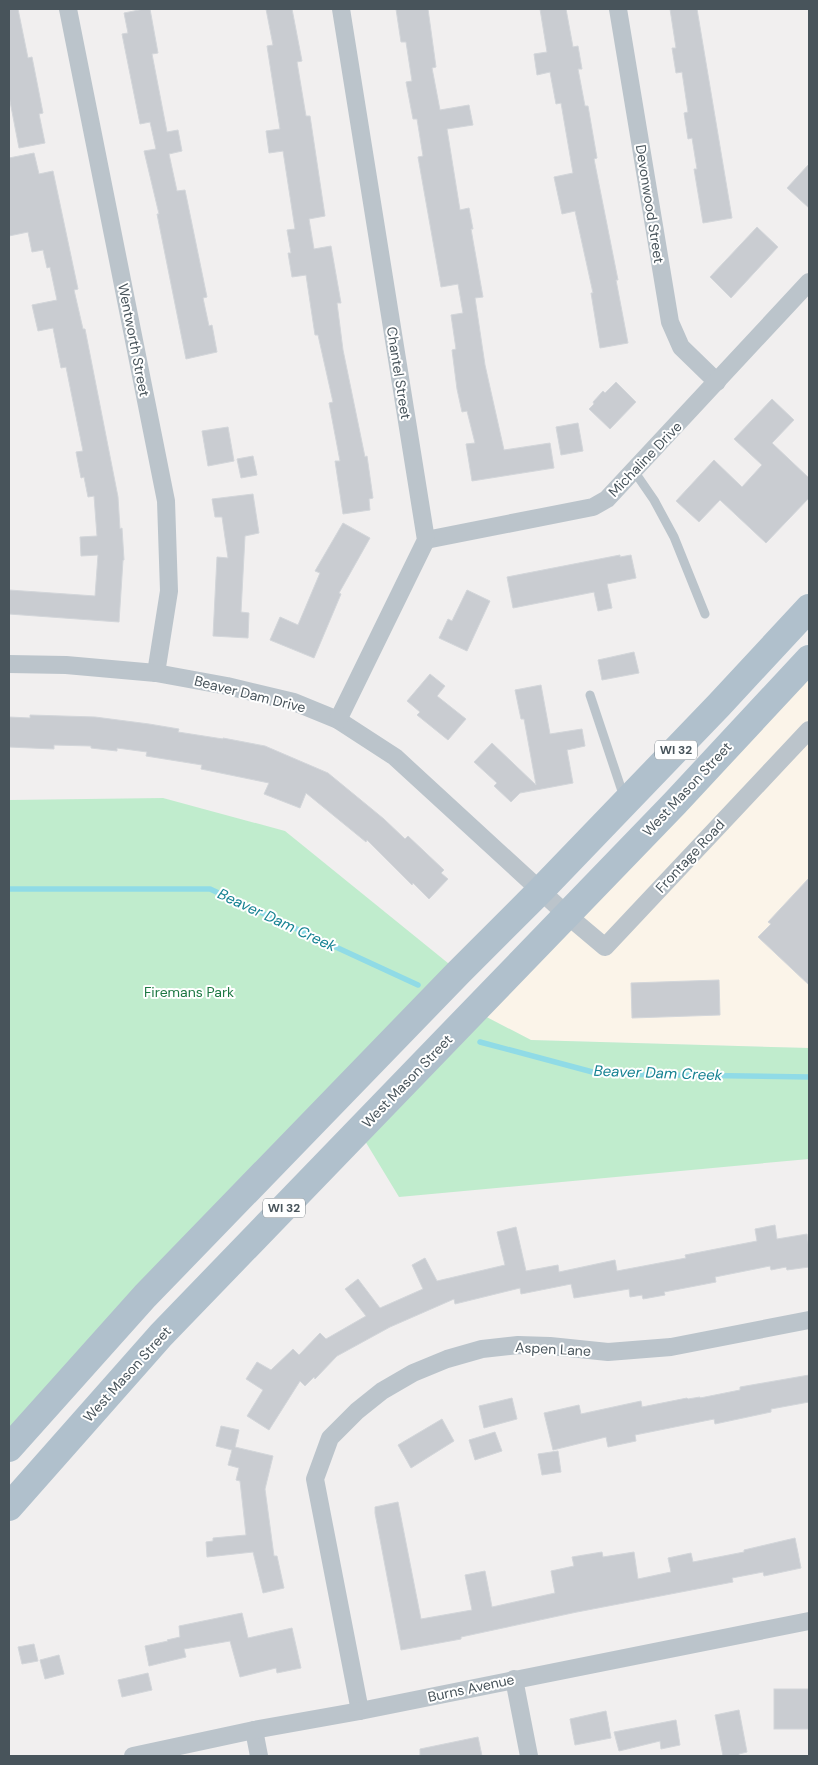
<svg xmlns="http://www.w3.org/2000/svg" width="818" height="1765" font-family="'DM Sans',sans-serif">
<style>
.commercial{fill:#fbf4e9}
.green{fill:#c0eccd}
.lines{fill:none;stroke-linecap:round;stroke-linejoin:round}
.stream{stroke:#90dbe6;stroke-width:5.5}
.building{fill:#c9ccd1;stroke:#d3d6da}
.service{stroke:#bbc4cb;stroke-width:9}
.minor{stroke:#bbc4cb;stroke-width:18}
.primary{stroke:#b0c0cc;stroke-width:28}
.labels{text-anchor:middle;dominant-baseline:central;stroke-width:4;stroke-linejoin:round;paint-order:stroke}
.shield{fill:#fff;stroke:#7f878c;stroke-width:1}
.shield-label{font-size:12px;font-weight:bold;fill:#48545b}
.street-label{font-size:14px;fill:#48545b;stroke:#fff}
.park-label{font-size:14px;fill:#1d7843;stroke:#fff}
.water-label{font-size:15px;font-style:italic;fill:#168292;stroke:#fff}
</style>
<rect width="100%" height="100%" fill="#f1efef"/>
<!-- commercial -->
<polygon class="commercial" points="809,659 809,1048 531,1040 475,1011"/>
<!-- green -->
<g class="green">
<polygon points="163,798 285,831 459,972 9,1448 9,800"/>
<polygon points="475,1011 531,1040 809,1048 809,1159 399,1197 359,1131"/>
</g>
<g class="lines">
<!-- stream -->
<g class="stream">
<polyline points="9,889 210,889 418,985"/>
<polyline points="480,1042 600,1074 809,1077"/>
</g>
</g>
<!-- building -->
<g class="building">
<polygon points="9,9 18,9 28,58 32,57 43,113 39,114 45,143 19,148 9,96"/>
<polygon points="144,9 150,9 158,53 152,54 167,132 178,130 182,151 169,154 177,191 185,190 207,297 203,298 209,326 212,325 217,352 186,359 157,214 159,214 144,151 156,149 150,122 140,124 122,34 128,33 124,13"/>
<polygon points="266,9 292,9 302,61 297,62 306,116 310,116 325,216 309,219 314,249 331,246 341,303 337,303 343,350 365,457 367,456 373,498 369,499 370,510 343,514 335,461 340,461 329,403 333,402 318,335 315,335 306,275 292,277 288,253 291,253 287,230 295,229 283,151 269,153 266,131 280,129 267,46 273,45"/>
<polygon points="396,9 428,9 436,67 432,68 440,110 469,105 473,125 447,129 460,210 469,208 473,229 471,229 483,297 475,298 485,365 504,450 550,443 554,468 472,481 466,444 475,443 467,411 462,412 457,389 452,350 456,349 451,315 463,313 458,284 441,287 418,157 423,156 417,119 413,119 406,82 412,81 406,42 401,42"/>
<polygon points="540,9 566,9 573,47 578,46 582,69 578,69 585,106 588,106 597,158 594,159 618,280 616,280 628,343 600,348 591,293 593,293 575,211 562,214 554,177 573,173 561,103 556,104 550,72 537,75 534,54 547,52"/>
<polygon points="670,9 697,9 732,218 703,223 694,169 697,169 692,138 688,139 684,113 688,112 682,72 676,73 672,48 676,48"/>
<polygon points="34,153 39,174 53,171 78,289 74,290 83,329 85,329 118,497 120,529 122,528 124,560 123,560 119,622 9,614 9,590 95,596 98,555 81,556 80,537 97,536 94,496 88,497 84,477 81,478 76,452 83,451 66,367 61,368 53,328 38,331 32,305 57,300 50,267 47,268 43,250 32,252 28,232 9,236 9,158"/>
<polygon points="809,164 809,208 787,188"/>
<polygon points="757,227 778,247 731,298 710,277"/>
<polygon points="616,382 636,402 610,429 589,409 594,404 593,402 603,391 605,393"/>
<polygon points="772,399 794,420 772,443 809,478 809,498 766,543 720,500 699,522 676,501 714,460 742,487 762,465 734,439"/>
<polygon points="578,423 583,451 561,455 556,427"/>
<polygon points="228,427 234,461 208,466 202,431"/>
<polygon points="253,456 257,475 241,478 237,459"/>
<polygon points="253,494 259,533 245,536 241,612 249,613 248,638 213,636 217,557 228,558 222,517 215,517 212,499"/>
<polygon points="343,523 370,538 339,593 341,594 314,658 270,640 280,617 298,625 320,573 315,571"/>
<polygon points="620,555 620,557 631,555 636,578 607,584 612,608 598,611 594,592 513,608 507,577"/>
<polygon points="467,590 490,601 467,651 439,638 448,619 452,621"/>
<polygon points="634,652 639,673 602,680 598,660"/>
<polygon points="430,674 445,686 437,696 466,719 448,740 417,715 420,712 407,701"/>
<polygon points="541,685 550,734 582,729 585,746 567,750 573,783 520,793 511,802 494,786 497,783 474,762 492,743 536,785 524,719 521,719 515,690"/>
<polygon points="30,715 95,717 149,724 179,729 178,732 223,739 223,738 265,746 328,773 384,819 405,839 408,836 444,870 441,873 448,879 429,899 413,883 412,885 367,840 366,842 306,793 300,808 264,794 269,783 201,769 202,765 146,756 147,752 117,748 117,751 91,748 91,746 54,745 54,749 9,747 9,717 30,718"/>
<polygon points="809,878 809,985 758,937 771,924 768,922"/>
<polygon points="719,980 720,1015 632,1018 631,983"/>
<polygon points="775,1225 777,1239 807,1234 809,1249 809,1267 787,1270 786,1267 771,1270 770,1266 715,1277 716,1282 664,1292 665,1295 643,1299 642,1295 630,1297 629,1289 574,1298 571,1284 521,1294 520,1288 455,1304 454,1299 390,1327 337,1356 315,1379 314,1377 305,1386 300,1381 269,1430 247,1416 263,1390 246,1379 257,1362 271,1370 293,1349 299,1355 320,1333 326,1339 366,1316 345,1289 358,1279 380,1308 423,1289 412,1265 425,1258 437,1281 505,1265 497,1232 516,1227 526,1271 558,1265 559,1272 615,1260 617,1271 686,1258 685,1255 757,1241 755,1229"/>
<polygon points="809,1375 809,1402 771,1409 771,1412 715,1424 714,1419 635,1435 636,1441 608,1447 606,1437 553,1450 544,1413 579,1405 581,1414 641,1401 642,1407 687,1398 688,1399 700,1397 700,1398 740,1390 740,1387"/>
<polygon points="512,1398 517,1419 484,1428 479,1406"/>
<polygon points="442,1419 454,1441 411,1468 398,1445"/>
<polygon points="221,1426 239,1430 235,1447 273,1456 265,1489 274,1556 277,1556 284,1588 263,1593 253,1552 207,1557 206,1542 213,1541 213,1538 246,1535 240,1481 236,1480 239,1468 228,1465 232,1450 216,1446"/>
<polygon points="495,1432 502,1451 475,1460 469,1440"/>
<polygon points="558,1451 561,1472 542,1475 538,1454"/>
<polygon points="398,1502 421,1619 472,1610 465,1575 485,1571 492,1607 555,1593 551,1571 574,1566 572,1557 602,1552 603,1557 634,1552 638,1579 671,1572 668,1558 691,1553 693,1562 744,1552 744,1550 795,1538 801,1568 764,1576 763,1572 732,1578 733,1582 577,1612 461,1637 461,1639 401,1650 375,1513 375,1507"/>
<polygon points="242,1613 248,1638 292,1628 301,1668 277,1673 276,1668 240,1677 230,1641 184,1649 186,1657 149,1666 145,1646 168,1641 167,1640 180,1637 179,1626"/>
<polygon points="34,1644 38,1661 22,1664 18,1647"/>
<polygon points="59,1655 64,1674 45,1679 40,1660"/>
<polygon points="148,1673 152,1690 122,1697 118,1680"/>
<rect x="774" y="1689" width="35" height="40"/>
<polygon points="739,1710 747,1752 739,1754 739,1756 723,1756 715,1715"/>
<polygon points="606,1711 611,1738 575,1745 570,1719"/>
<polygon points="676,1720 680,1745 661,1749 660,1741 619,1751 614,1732"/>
<polygon points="478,1737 482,1756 420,1756 420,1749"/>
</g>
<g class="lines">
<!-- service -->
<g class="service">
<polyline points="634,471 654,500 674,537 705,614"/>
<polyline points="590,695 624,797"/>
</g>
<!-- minor -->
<g class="minor">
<polyline points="68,9 166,501 169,591 156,673"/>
<polyline points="618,9 670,322 681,347 717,382"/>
<polyline points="426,540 593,507 607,499 809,282"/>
<polyline points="9,664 66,665 156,673 227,686 294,702 338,720 395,757 567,915 605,947 809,730"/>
<polyline points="338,720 426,540 341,9"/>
<polyline points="514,1679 529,1756"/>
<polyline points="360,1711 315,1479 330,1438 357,1411 382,1391 413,1373 447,1359 482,1349 518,1345 550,1346 608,1352 671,1347 809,1320"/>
<polyline points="254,1730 259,1756"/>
<polyline points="133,1756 254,1730 360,1711 809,1621"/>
</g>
<!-- primary -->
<g class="primary">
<polyline points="9,1448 145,1296 459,972 541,890 719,705 809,608"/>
<polyline points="9,1507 161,1335 675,803 809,659"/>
</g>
</g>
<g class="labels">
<!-- shield labels -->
<g class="shield">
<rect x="655" y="740.5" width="42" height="19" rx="4"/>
<rect x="263" y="1198.5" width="42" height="19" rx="4"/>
</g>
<g class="shield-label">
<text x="676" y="750">WI 32</text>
<text x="284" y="1208">WI 32</text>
</g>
<!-- street labels -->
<g class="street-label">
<text transform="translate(650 204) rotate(81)">Devonwood Street</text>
<text transform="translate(134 340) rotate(79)">Wentworth Street</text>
<text transform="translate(399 373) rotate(81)">Chantel Street</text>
<text transform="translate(645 459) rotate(-46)">Michaline Drive</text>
<text transform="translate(250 694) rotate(14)">Beaver Dam Drive</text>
<text transform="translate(687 789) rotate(-47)">West Mason Street</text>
<text transform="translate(690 856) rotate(-47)">Frontage Road</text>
<text transform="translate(407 1081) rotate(-46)">West Mason Street</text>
<text transform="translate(553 1349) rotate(3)">Aspen Lane</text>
<text transform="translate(127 1374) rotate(-48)">West Mason Street</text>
<text transform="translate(471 1688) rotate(-12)">Burns Avenue</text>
</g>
<!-- park labels -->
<g class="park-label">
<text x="189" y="992">Firemans Park</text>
</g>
<!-- water labels -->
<g class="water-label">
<text transform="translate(277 920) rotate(25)">Beaver Dam Creek</text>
<text transform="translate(658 1073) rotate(2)">Beaver Dam Creek</text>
</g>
</g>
<!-- border -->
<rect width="818" height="1765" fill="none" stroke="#48545b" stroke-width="20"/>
</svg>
